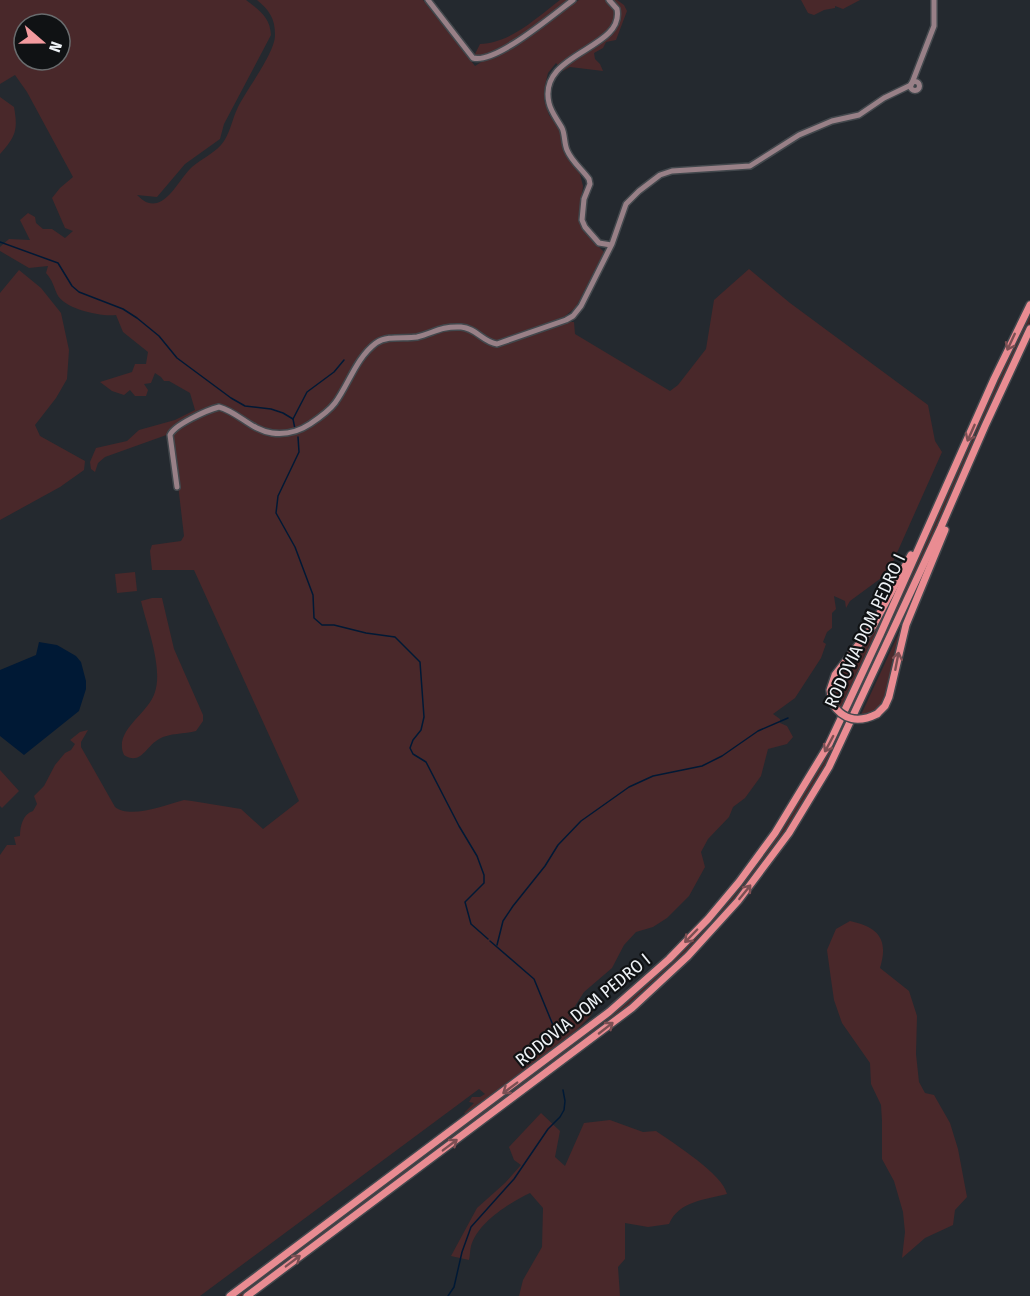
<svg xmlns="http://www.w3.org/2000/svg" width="1030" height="1296" font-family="'Fira Sans Condensed',sans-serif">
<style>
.green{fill:#49282a;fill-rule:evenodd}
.water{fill:#001935}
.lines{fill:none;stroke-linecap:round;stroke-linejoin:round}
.stream{stroke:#001935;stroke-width:1.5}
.secondary-casing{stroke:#43484d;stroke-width:8}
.highway-casing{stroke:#43484d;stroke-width:10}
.secondary{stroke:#988087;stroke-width:5}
.highway{stroke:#e98c92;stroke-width:7}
.highway-bridge-casing{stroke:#43484d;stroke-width:10;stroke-linecap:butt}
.highway-bridge{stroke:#e98c92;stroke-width:7}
.oneway{stroke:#7c4f53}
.labels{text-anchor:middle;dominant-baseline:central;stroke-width:4.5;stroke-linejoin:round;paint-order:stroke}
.street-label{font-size:18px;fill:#eef2f6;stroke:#101214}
</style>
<rect width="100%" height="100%" fill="#24292f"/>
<!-- green -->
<g class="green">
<path d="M0,0h246c14,11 24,17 25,35l-47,89 -4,15 -35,25 -28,33 -20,-2c5,5 11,10 20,8 14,-4 24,-26 35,-36 9,-8 21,-13 29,-22 9,-10 11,-26 17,-38 9,-18 37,-54 37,-72 0,-17 -6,-25 -18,-35h166l52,66 35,-22 -25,12 -9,1 -1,-3 5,-10c31,-1 56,-26 80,-44h7l-39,31 51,-31h38l7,5 3,6 -11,29 -10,2 -3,6 -9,5 1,6 5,5 3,7 -33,-4 -7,4 -7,-8 -8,10 -3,12 -1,15 5,15 11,14 5,25 15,20 3,12 -4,33 6,14 19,19 -28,55 -12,10 -37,13 10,4 31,-12h6l1,12 95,57 8,-6 28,-36 8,-49 35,-31 41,34 138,102 7,36 7,11 -54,121 -38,28 -4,7 -1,-7 -11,-5 2,13 -4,4v15l-5,4 -4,10 3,2 -5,14 -26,40 -22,16 7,5v4l7,3 6,11 -6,7 -19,5 -7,27 -16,22 -12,9 -4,10 -21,22 -7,13 4,15 -16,29 -22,22 -14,9 -17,5 -12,13 -12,23 -28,24 -16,25c9,-5 14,-9 25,-6 -3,15 -107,89 -126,104l-3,-2 10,-10 -5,-1 3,-5h8l5,-3 -6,-5 -279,207h-200v-441l7,-10h9l-2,-8 6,-1c0,-10 3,-22 13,-25l4,-7 -3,-8 10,-10 11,-21 10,-12 6,-3 4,-6 -5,-4 10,-8 8,-2 -7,12v5l34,60c15,12 51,-2 69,-7l8,1 49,8 22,20 36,-28 -105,-231h-42l-2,-19 2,-6 29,-4 3,-5 -12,-103 -67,24 -7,6 -3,9 -4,-3 -1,-7 6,-14 31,-7 12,-11 36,-10 20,-10 -5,-17 -21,-12h-5l-3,-4 -6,-4 -4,10 -7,1 4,6 -2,6h-11l-5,-6 -6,5 -12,-4 -12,-9 32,-10 3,-8h11l2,-12 -25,-20 -7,-17c-15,2 -52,-6 -59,-21 -4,-9 -4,-13 -11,-21l2,-7 -19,2 -29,-17v-4l9,-8 21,1 -10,-20 8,-7 7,4 1,6 7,6h9l13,9 8,-7 -8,-3 -13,-30 8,-10 13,-11 -46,-85 -12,-17 -15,9zM24,24h36v36h-36z"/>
<polygon points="801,0 860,0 843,9 835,6 835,8 824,10 814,15 808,13"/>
<path d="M0,97l14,10c4,23 2,29 -14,47z"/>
<polygon points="19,270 41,288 61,313 69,350 67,379 56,398 35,425 40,436 85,461 84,470 60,487 0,520 0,293"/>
<polygon points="1030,311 1030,322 996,394 940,522 851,716 846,714 936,519 991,392"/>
<polygon points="135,572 137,591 117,593 115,574"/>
<path d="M152,598h10l12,51 29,66v6l-7,10c-11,3 -27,2 -37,8 -13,7 -18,27 -35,16 -11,-25 24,-40 31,-63 8,-24 -8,-66 -14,-91z"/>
<polygon points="888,608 841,711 834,699 833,689 837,679 871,634"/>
<polygon points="906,618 884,701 875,712 860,717"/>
<path d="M843,722l4,2c-39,79 -87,151 -148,215 -21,23 -49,42 -69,67l-386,290h-10l363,-271 44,-36 32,-31 98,-115 33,-50z"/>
<polygon points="0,770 19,791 2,808 0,806"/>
<path d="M850,921c28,6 39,18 30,47l29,23 8,25 -1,38 3,28 6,11 9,2 16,28 8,26 9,48 -12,13 -2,15 -28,13 -23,20 3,-26 -2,-20 -9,-31 -12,-22v-38l-1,-16 -10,-21 -1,-21 -28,-40 -8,-23 -4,-28 -3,-22 9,-21z"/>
<path d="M541,1113l19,18 -5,26 10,9 19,-43 26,-3 33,12 13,-1c17,12 67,43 71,63 -23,6 -48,7 -58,30l-21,3 -23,-4v36l-7,8 2,29h-101l4,-16 19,-33 1,-39 -13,-15c-21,10 -52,29 -59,53 -1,4 -1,10 -2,14l-18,-4 26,-48 28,-25 16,-18 -7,-5 -5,-13z"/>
</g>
<!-- water -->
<polygon class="water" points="39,642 57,645 76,656 81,662 86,681 86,689 79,711 24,755 0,736 0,670 36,655"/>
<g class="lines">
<!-- stream -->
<g class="stream">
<polyline points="0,242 58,263 72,286 79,292 123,309 137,318 159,336 177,358 231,398 245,406 271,409 283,413 293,419 295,429"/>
<polyline points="293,419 307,392 334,372 344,360"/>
<polyline points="298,437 299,452 278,496 276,513 295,547 313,595 314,618 322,625 334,625 366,633 395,637 420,662 424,717 421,730 413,740 410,748 413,754 426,762 459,826 477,856 484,875 484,883 465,902 471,924 488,939"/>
<polyline points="490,941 534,979 555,1030"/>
<polyline points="497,945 503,921 513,906 545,866 558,845 581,821 629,787 653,776 702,766 722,756 758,731 788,718"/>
<polyline points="448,1296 454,1287 462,1252 471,1227 514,1179 548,1129 560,1117 564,1110 565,1101 563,1090"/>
</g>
<defs>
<g id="secondary">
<path d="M428,0l45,58c23,6 81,-44 100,-58"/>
<path d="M609,0l8,9c8,41 -80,43 -68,94 2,9 8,16 13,25 3,6 2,15 5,22 5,12 15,19 22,29l1,5 -6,15 -2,21 3,7 14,16 12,2"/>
<circle cx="915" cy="86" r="4.5"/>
<polyline points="912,83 934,26 934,0"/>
<path d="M177,487l-7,-52c4,-10 37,-25 49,-28 19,5 32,23 53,26 15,2 26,-1 38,-9 9,-6 19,-13 25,-21 14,-19 21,-45 41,-60 12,-8 28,-4 41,-6 17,-4 23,-11 44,-10 15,1 22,15 36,17l69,-24 7,-4 8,-10 31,-62 14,-40 13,-13 21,-16 12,-4 78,-5 49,-31 33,-14 27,-6 25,-17 27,-13"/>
</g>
<g id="highway">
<polyline points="832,703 830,690 835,675 873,626 911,555"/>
<polyline points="877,714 885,706 889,697 906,625 945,530"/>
<polyline points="230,1296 609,1012 669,959 708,919 739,882 775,833 829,744 880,635 994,379 1030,305"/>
<polyline points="247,1296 632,1008 688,956 738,901 789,833 829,767 941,527 985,426 1030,329"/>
</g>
</defs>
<!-- secondary casing -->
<use href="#secondary" class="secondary-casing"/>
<!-- highway casing -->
<use href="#highway" class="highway-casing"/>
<!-- secondary -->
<use href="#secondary" class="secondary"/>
<!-- highway -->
<use href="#highway" class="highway"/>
<defs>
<path id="highway-bridge" d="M832,703c11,18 27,20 45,11"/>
</defs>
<!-- highway-bridge casing -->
<use href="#highway-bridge" class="highway-bridge-casing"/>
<!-- highway-bridge -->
<use href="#highway-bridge" class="highway-bridge"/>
</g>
<!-- one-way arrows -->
<defs><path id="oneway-shaft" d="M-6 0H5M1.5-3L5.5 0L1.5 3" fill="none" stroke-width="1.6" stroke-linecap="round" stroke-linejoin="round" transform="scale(1.5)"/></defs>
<g class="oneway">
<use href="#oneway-shaft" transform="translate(1011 342) rotate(115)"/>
<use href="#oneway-shaft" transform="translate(971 433) rotate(114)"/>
<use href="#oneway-shaft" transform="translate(897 661) rotate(-79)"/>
<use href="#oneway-shaft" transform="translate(829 744) rotate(118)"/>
<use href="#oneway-shaft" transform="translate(745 892) rotate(-51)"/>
<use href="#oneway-shaft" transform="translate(691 936) rotate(134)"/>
<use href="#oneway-shaft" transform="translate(606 1028) rotate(-38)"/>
<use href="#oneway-shaft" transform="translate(510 1088) rotate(143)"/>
<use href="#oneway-shaft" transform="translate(450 1145) rotate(-37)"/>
<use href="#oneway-shaft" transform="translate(293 1261) rotate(-37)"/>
</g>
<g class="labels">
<!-- street labels -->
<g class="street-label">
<text transform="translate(865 631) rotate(-65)">RODOVIA DOM PEDRO I</text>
<text transform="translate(583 1010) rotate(-39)">RODOVIA DOM PEDRO I</text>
</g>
</g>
<!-- north arrow -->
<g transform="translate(42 42) rotate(110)"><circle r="28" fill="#101214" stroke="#696c6e" stroke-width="1.5"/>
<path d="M0-4.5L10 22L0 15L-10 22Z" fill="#f49b9f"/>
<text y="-9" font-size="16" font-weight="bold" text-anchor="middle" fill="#eef2f6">N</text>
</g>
</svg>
